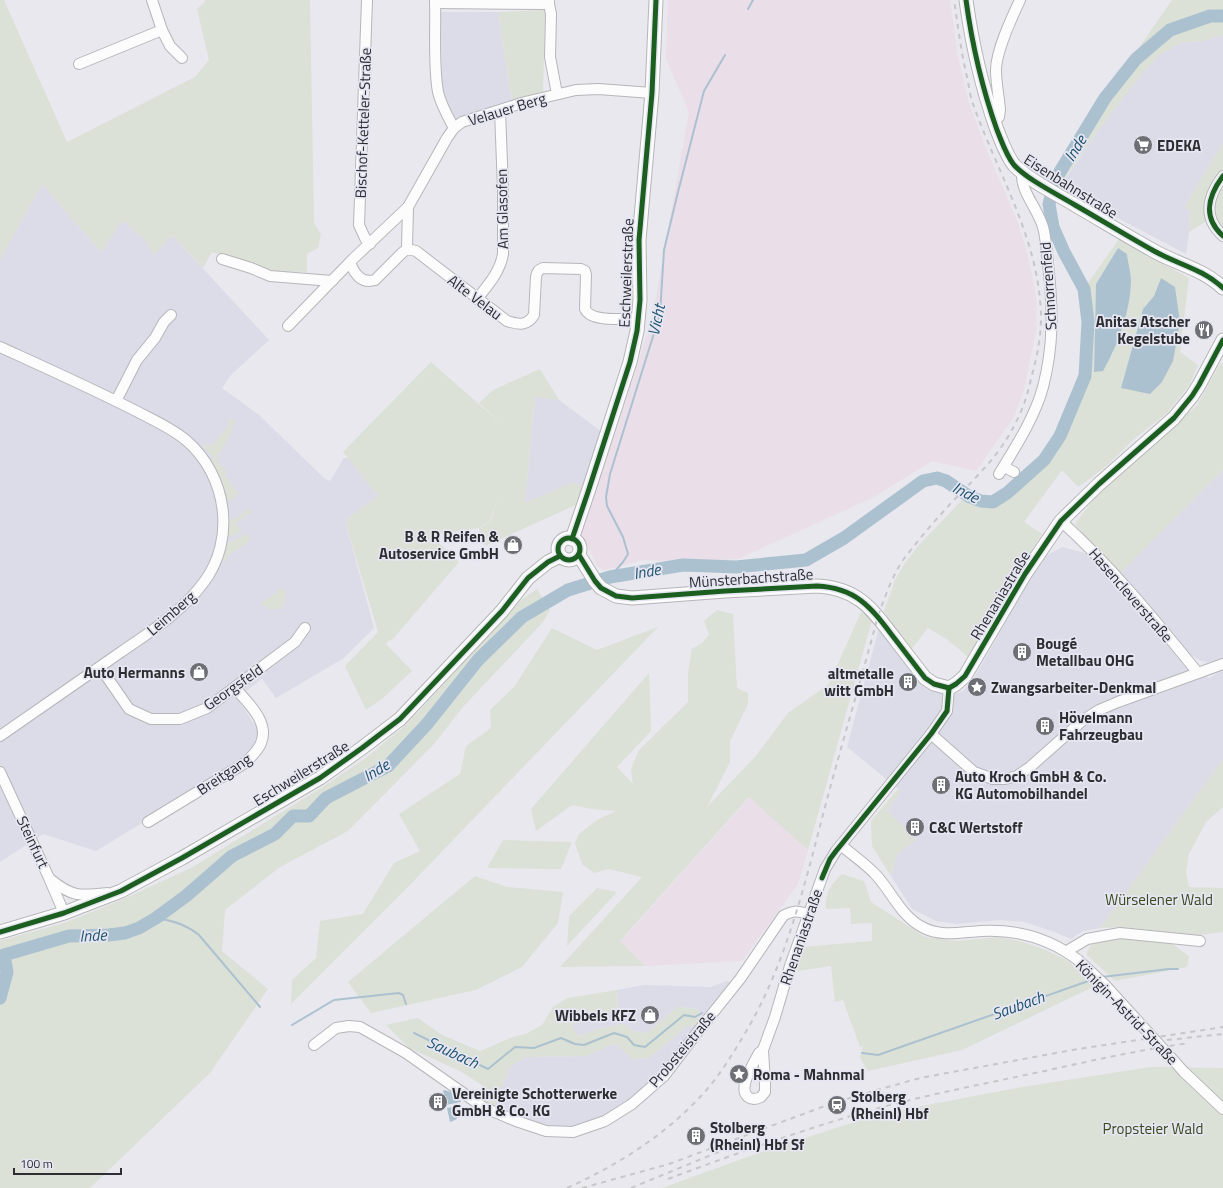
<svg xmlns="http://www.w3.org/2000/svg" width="1223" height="1188" font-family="'Titillium Web',sans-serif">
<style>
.built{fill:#dbdce8}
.industrial{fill:#eadee8}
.green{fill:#dbe1d6;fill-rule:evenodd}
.water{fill:#acc1d0}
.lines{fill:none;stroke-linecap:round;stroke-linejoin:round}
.stream{stroke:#acc1d0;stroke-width:2}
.river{stroke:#acc1d0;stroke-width:13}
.minor-casing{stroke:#b6b6ba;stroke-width:12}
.major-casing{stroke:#b6b6ba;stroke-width:15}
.minor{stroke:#fcfcfc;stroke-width:10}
.major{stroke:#fcfcfc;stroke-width:13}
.rail{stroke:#c7c7c9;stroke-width:2;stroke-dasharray:5 5;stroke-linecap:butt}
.minor-bridge-casing{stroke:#b6b6ba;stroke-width:12;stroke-linecap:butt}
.minor-bridge{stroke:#fcfcfc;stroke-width:10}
.cycleway-casing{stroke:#e5e6f1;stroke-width:8}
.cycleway{stroke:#1b5e20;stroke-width:5}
.labels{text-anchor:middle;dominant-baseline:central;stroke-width:3.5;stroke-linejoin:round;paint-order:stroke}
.street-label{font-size:15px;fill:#2d2e32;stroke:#e5e6f1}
.poi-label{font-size:15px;font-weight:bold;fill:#2d2e32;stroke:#e5e6f1;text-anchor:start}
.park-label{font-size:15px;fill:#38491c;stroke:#e5e6f1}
.water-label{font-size:16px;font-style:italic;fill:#215470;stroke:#e5e6f1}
</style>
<rect width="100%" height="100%" fill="#e8e8ee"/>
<!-- built -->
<g class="built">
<polygon points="441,12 498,12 512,101 456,121 442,92"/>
<polygon points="1223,35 1223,143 1185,206 1190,211 1189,232 1186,254 1061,188 1066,178 1100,128 1129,90 1159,54 1181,43 1202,41"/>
<polygon points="42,184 101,252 122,220 145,240 154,255 172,235 269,340 231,375 222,388 259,415 324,478 330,481 344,458 348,458 378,496 348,518 346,524 374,628 344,658 276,698 262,679 237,698 258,730 257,742 242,762 96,851 43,834 0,862 0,257 1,257"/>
<polygon points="535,396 559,400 602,432 584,487 525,503"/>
<polygon points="1223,470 1223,659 1211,663 1201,661 1189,654 1119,574"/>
<polygon points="1062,547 1092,555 1184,660 1209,678 1223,670 1223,759 1100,928 1083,931 1071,939 1054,932 1025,922 1000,920 956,924 936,921 912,909 891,876 897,855 915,840 887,810 901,791 847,747 879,628 933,690 947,696 963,691 974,678 1042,558"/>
<polygon points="727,981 733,983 702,1018 697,1009 677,1007 647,1033 633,1031 623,1024 598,1029 578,1036 571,1025 618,1009 617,990 644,985 711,987"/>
<polygon points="687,1026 695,1026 661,1073 628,1101 604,1118 574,1127 547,1126 518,1118 495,1106 504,1081 511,1066 526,1057 586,1056 615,1043 633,1059 649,1058"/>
</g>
<!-- industrial -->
<g class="industrial">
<polygon points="668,0 950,0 958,57 969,103 985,146 1016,218 1026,249 1032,274 1037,303 1036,333 1024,389 1014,417 976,471 932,461 872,498 738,559 685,561 643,560 604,570 598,567 581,534 620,419 652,319 689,112 666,59"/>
<polygon points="750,797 808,850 798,884 742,961 645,966 620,942"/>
</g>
<!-- green -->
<g class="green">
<polygon points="0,0 4,0 67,142 195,77 209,60 197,9 205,2 205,0 310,0 314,223 321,234 318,248 307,254 307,272 276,271 212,252 203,268 172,235 154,255 145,240 122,220 101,252 42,184 1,258 0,257"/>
<polygon points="1172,0 1223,0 1223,35 1202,41 1181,43 1159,55 1129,90 1100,128 1065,178 1056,171 1105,97"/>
<polygon points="545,10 543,92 523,97 512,101 498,12"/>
<path d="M1223,143v26c-15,10 -19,36 -18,53l-16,10 1,-21 -5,-5z"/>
<polygon points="1223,184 1223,234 1221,232 1213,208"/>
<path d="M1119,239l70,39 -9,74 18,13 -8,19 -23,29 -32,25 -27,27 -30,22 -16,-17 -38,52 18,12 -43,69 -24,43 -7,11 -20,-17 -20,-12 -19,24 -25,-41 11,-31 8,-14 16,-21 44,-46 23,6 14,-2 39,-31 15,-20 14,-27 19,-47 3,-19 1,-30 -3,-46zM1118,248l9,6 4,27 -3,26 -16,48 -18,16 2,-87zM1154,296l-33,92 22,-79z"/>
<polygon points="431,362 505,427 479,403 493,390 540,369 559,400 535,397 525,503 574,482 584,487 578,504 485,546 479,529 491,520 498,498 490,520 479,528 440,534 438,542 459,562 392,640 388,641 386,644 412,671 383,698 366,710 345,666 378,632 346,524 348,518 378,496 343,452"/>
<polygon points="1223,363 1223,470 1119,575 1075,524 1100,491 1153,447 1197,405 1220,364"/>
<polygon points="230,418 234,420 235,422 230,435 216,459 227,473 225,475 239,494 228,502 222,481 211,460 213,457 203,447 207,443 211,446 230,425 227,422"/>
<polygon points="249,508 252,512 236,523 241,531 236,535 228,536 229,517 232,521"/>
<path d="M246,533l5,7 -25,17 3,4 -6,-1c0,-21 10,-17 23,-27z"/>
<path d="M283,588c10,17 -9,30 -22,15z"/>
<polygon points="537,589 550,610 543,622 463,707 434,744 348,831 280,867 225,910 222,951 268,989 210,1073 90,1188 0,1188 0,941 67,922 121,900 191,868 321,788 367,757 401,729 419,711 521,600"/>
<polygon points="717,610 733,614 737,688 748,693 748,704 730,741 730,762 707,807 755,757 788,713 829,684 861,612 872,620 808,850 749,797 620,941 645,966 560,967 642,877 609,869 594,873 582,864 575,843 579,834 597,820 616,811 592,809 572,805 536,831 531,809 649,673 651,731 617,767 633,784 631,769 639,750 688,702 688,673 692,649 702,643 709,635 704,621"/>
<polygon points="658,627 402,893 291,1004 292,980 316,958 320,921 363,914 394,863 420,851 399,814 460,774 466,746 491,728 490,710 514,687 552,628 597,650"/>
<polygon points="1223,759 1223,807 1206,822 1189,854 1186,872 1189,887 1223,888 1223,932 1198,935 1120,927 1100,928"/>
<polygon points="898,789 901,791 887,810 916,840 897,855 891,876 872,846 871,821"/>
<polygon points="503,840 572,842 561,869 487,868"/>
<path d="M842,874l22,7 7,21 54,35 33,4 41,-4 24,5 23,8 22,11 27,25 -133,64 -94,21 -8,-13 3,-12 -3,1 -17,-47 -8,2 -4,-36 -34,5 6,-24 69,-6v-18l-21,1 -1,-16 -24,1c-1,-16 4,-24 16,-35z"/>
<polygon points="475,876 507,887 563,892 558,923 522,967 476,990 371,1013 348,982"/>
<polygon points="597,888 617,892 567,946 569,916"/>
<polygon points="1119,937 1170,942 1189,956 1187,967 1115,981 1086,954 1091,945"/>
<polygon points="617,990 618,1009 572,1025 578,1036 598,1029 623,1024 633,1031 647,1033 677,1007 697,1009 702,1018 695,1026 687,1026 649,1058 633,1059 615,1043 586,1056 526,1057 511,1066 504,1081 495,1106 486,1103 480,1098 482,1085 460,1071 409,1048 386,1025 418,1018 442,1035 480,1051 513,1037 526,1034 542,1025 553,1007 567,998"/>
<polygon points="1151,1067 1223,1068 1223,1188 662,1188 761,1152 880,1114 1022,1087"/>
</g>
<!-- water -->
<g class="water">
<path d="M1118,248l9,6c1,9 4,19 4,28 -1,30 -13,63 -28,89l-9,1 2,-88z"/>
<polygon points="1161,278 1175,287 1180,322 1173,361 1162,382 1150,394 1121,388 1143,309 1154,296"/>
<path d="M443,1090c8,1 15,4 18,12l-15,3z"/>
<polygon points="462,1105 460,1116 455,1120 450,1122 447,1108"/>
</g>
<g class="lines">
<!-- stream -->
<g class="stream">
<polyline points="748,9 753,0"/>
<polyline points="610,577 623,562 628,554 623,537 607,506 606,497 610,474 660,314 664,250 678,192 704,91 725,55"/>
<path d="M156,918c15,2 31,7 43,17l61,72"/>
<polyline points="0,957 4,955"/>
<polyline points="1102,977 1169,969 1178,969"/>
<polyline points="292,1025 334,1000 399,993 403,995 406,1004"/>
<polyline points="414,1033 488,1069 515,1047 534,1048 561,1038 575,1044 584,1045 614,1033 627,1037 634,1045 645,1047 684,1015 695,1017 702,1013"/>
<polyline points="862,1053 878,1055 1094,979"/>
</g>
<!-- river -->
<polyline class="river" points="0,998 7,972 4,955 69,936 109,935 125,933 139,928 156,918 186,896 232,856 275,834 293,816 309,816 326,798 388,766 427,724 478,660 522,617 568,590 610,577 683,565 736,567 806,560 844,538 923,481 937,478 946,481 970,497 981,501 993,502 1007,493 1044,460 1060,436 1085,376 1088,322 1084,289 1064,252 1053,227 1049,204 1055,180 1105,98 1136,59 1170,30 1210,16 1223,16"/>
<defs>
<g id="minor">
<polyline points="152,0 162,30 170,46 182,58"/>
<polyline points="367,0 359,225 365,238 370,244"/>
<path d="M435,0c1,29 -2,64 3,92 3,13 10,25 16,36"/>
<polyline points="549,0 549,4 551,14 550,57 557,94"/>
<polyline points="435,3 549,4"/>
<polyline points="79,64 162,30"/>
<path d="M994,121l5,-4 1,-7c-1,-13 -4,-27 -4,-40 0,-19 16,-53 24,-70"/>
<path d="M1223,176c-15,20 -21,41 0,60"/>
<polyline points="407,249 408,207"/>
<polyline points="222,259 251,268 270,276 332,281"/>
<path d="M350,263c5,11 11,21 25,17l27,-27 5,-4 9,2 91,70c12,4 20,5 27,-6l2,-38c1,-5 2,-7 7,-9l38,1 4,2 1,4 -1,34c6,14 40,9 53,10"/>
<path d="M477,299c11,-14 23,-27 26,-45v-65l-3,-78"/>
<polyline points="288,326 353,259 408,207 447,138 454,128 462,122 525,102 576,90 598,89 652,93"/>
<path d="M0,347c46,21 91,41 136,64 17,9 36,17 51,30 40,35 49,98 17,141 -21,29 -54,50 -83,70 -40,28 -81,56 -121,84"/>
<polyline points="116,401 137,360 155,338 164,322 171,315"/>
<polyline points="1004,467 1014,472"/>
<path d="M999,474c16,-26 36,-57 44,-87 11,-42 10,-80 5,-123 -1,-11 -2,-23 -4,-33 -4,-21 -24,-38 -22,-59"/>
<polyline points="100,667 129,709 151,719 180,719 207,708 295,642 305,628"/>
<polyline points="1198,673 1223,664"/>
<path d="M931,734l43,38 19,7h12l12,-3 13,-9 52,-46 17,-11 19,-8 80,-29c-43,-53 -86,-106 -137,-152"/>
<polyline points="0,772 49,878 64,913"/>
<path d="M148,822l97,-59c6,-6 13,-12 16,-20 9,-21 -14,-41 -26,-55"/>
<path d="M841,845c11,10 24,18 35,30 16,17 25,42 48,53 18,9 38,4 57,3 36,-2 68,7 97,29"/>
<path d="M50,879c22,18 29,17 57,14"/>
<polyline points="1067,951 1087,939 1120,933 1200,941"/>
<path d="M314,1045l22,-17 13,-2 11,1 46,26 77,54 33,14 30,10 27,1 32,-11 27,-17 32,-28 32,-42 44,-55 43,-63c10,-6 14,-5 25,-2"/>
<path d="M763,1050l-4,3c-5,10 -22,35 -11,44 4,3 9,2 13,0l4,-5v-9l-2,-33 12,-33 15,-51 35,-97 11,-18 95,-117 16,-23 2,-23"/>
<polyline points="1184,1072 1223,1109"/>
</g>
<g id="major">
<path d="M966,0c6,44 16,88 31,130 5,12 9,25 17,35 14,15 43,29 61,40 26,15 52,31 79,46 23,13 49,18 69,37"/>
<circle cx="569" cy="549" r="11"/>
<polyline points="572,539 588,492 630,362 637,331 640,300 639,240 652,93 656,0"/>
<path d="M579,555l16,26 6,7 15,8 16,2 93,-7 92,-5c41,2 55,23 78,53 10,13 20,26 30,39l9,6 15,4 7,-4 9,-8 60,-102 36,-53 38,-37 75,-66 18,-22 7,-11 24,-45"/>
<polyline points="0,932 64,913 121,891 182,858 320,778 362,748 400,719 502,611 528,578 548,562 560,556"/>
</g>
</defs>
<!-- minor casing -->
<use href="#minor" class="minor-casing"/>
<!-- major casing -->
<use href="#major" class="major-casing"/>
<!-- minor -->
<use href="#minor" class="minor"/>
<!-- major -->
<use href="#major" class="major"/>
<!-- rail -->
<g class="rail">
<polyline points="1167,1040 1223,1034"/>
<path d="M668,1179c61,-23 123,-45 186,-64 61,-18 124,-30 186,-43 50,-11 99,-22 149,-29"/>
<path d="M567,1188c49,-22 97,-52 134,-92 16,-17 28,-36 40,-56 44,-71 63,-153 84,-233 17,-64 36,-127 53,-191 7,-19 14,-40 25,-56 16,-21 33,-41 51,-60 25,-26 47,-46 63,-80 8,-15 12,-32 16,-49 6,-22 10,-47 7,-71 -6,-69 -44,-131 -67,-196 -3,-8 -4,-18 -6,-27 -6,-25 -9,-51 -13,-77"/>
<polyline points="582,1188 669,1164 830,1104 870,1092 920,1078 1072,1050 1223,1027"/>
<polyline points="631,1188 728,1148"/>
</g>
<defs>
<polyline id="minor-bridge" points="1078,960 1106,986 1184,1072"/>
</defs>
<!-- minor-bridge casing -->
<use href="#minor-bridge" class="minor-bridge-casing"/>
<!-- minor-bridge -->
<use href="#minor-bridge" class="minor-bridge"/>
<defs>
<g id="cycleway">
<path d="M966,0c6,44 16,88 31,130 5,12 9,25 17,35 14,15 43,29 61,40 26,15 52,31 79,46 23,13 49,18 69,37"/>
<path d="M1223,176c-15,20 -21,41 0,60"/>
<circle cx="569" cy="549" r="11"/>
<polyline points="572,539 588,492 630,362 637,331 640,300 639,240 652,93 656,0"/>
<path d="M579,555l16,26 6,7 15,8 16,2 93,-7 92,-5c41,2 55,23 78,53 10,13 20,26 30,39l9,6 15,4"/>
<polyline points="949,688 956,684 965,676 1025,574 1061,521 1099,484 1174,418 1192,396 1199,385 1223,340"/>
<polyline points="822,878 830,859 836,851 931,734 947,711 949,688"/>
<polyline points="0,932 64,913 121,891 182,858 320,778 362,748 400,719 502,611 528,578 548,562 560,556"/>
</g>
</defs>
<!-- cycleway casing -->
<use href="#cycleway" class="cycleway-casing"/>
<!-- cycleway -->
<use href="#cycleway" class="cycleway"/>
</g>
<!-- icons -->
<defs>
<symbol id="supermarket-disc" viewBox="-11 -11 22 22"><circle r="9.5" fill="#6e6f74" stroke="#e5e6f1"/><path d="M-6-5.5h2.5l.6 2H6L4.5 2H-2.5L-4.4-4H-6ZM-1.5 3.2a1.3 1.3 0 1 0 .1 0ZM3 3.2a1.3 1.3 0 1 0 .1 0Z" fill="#fff"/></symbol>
<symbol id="restaurant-disc" viewBox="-11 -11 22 22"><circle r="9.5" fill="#6e6f74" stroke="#e5e6f1"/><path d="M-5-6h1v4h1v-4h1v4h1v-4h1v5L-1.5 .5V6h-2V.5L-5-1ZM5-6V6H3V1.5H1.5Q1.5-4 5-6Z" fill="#fff"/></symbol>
<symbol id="shop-disc" viewBox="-11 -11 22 22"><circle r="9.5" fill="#6e6f74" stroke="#e5e6f1"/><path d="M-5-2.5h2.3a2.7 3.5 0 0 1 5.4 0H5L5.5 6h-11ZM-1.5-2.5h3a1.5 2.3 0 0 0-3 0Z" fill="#fff"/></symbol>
<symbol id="building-disc" viewBox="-11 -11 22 22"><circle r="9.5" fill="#6e6f74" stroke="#e5e6f1"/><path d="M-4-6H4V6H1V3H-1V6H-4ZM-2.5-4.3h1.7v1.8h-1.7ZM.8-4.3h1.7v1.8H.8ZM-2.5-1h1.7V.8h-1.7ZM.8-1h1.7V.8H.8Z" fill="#fff"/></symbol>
<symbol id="sight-disc" viewBox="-11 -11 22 22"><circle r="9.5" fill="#6e6f74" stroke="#e5e6f1"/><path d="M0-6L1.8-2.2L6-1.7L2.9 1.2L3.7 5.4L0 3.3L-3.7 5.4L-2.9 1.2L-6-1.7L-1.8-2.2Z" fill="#fff"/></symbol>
<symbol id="station-disc" viewBox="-11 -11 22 22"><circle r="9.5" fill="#6e6f74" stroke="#e5e6f1"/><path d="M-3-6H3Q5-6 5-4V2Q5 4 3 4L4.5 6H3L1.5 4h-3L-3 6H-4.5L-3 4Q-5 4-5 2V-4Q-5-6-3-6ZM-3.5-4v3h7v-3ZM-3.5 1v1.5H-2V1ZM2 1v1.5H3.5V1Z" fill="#fff"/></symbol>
</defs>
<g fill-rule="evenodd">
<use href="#supermarket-disc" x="1132" y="134" width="22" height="22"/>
<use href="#restaurant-disc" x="1193" y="319" width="22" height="22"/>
<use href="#shop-disc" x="502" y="534" width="22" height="22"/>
<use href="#building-disc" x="1011" y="641" width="22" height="22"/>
<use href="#shop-disc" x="188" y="661" width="22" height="22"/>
<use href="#building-disc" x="897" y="671" width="22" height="22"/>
<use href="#sight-disc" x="966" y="676" width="22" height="22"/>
<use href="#building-disc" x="1034" y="715" width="22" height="22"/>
<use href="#building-disc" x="930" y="774" width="22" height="22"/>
<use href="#building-disc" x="904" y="816" width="22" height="22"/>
<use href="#shop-disc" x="639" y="1004" width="22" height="22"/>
<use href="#sight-disc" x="728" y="1063" width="22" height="22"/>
<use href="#building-disc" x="427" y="1091" width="22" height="22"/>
<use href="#station-disc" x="826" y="1094" width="22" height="22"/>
<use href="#building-disc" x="685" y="1125" width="22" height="22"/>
</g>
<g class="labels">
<!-- street labels -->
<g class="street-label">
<text transform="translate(507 109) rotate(-17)">Velauer Berg</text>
<text transform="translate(363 123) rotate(-88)">Bischof-Ketteler-Straße</text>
<text transform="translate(1071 186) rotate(32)">Eisenbahnstraße</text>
<text transform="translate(502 209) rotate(-91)">Am Glasofen</text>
<text transform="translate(626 273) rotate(-88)">Eschweilerstraße</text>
<text transform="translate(1048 286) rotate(-94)">Schnorrenfeld</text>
<text transform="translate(475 297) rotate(37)">Alte Velau</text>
<text transform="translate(751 578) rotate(-4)">Münsterbachstraße</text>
<text transform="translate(1000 595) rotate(-59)">Rhenaniastraße</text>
<text transform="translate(1131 595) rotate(49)">Hasencleverstraße</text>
<text transform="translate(171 613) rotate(-41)">Leimberg</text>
<text transform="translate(233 687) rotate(-35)">Georgsfeld</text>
<text transform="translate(301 773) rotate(-32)">Eschweilerstraße</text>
<text transform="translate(224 774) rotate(-34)">Breitgang</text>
<text transform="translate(33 842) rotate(65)">Steinfurt</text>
<text transform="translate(801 937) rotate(-71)">Rhenaniastraße</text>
<text transform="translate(1127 1012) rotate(46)">Königin-Astrid-Straße</text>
<text transform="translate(682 1049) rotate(-50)">Probsteistraße</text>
</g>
<!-- poi labels -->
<g class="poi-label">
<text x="1157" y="145">EDEKA</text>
<text x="1190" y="321" text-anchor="end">Anitas Atscher<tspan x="1190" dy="17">Kegelstube</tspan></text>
<text x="499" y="536" text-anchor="end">B &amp; R Reifen &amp;<tspan x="499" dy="17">Autoservice GmbH</tspan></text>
<text x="1036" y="643">Bougé<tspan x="1036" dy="17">Metallbau OHG</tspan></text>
<text x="185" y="672" text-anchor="end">Auto Hermanns</text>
<text x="894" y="673" text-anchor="end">altmetalle<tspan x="894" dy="17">witt GmbH</tspan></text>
<text x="991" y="687">Zwangsarbeiter-Denkmal</text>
<text x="1059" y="717">Hövelmann<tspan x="1059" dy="17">Fahrzeugbau</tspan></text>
<text x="955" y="776">Auto Kroch GmbH &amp; Co.<tspan x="955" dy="17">KG Automobilhandel</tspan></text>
<text x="929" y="827">C&amp;C Wertstoff</text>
<text x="636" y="1015" text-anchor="end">Wibbels KFZ</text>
<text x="753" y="1074">Roma - Mahnmal</text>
<text x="452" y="1093">Vereinigte Schotterwerke<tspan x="452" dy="17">GmbH &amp; Co. KG</tspan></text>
<text x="851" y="1096">Stolberg<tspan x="851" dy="17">(Rheinl) Hbf</tspan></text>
<text x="710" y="1127">Stolberg<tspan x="710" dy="17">(Rheinl) Hbf Sf</tspan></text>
</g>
<!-- park labels -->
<g class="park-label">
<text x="1159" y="899">Würselener Wald</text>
<text x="1153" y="1128">Propsteier Wald</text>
</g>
<!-- water labels -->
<g class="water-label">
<text transform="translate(1075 148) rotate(-58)">Inde</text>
<text transform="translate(656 320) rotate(-78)">Vicht</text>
<text transform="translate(966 492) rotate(27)">Inde</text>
<text transform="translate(647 571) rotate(-10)">Inde</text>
<text transform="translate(376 770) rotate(-32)">Inde</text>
<text transform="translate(93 935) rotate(-3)">Inde</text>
<text transform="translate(1018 1005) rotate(-20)">Saubach</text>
<text transform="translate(453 1052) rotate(25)">Saubach</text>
</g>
</g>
<!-- scale -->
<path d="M14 1168v6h107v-6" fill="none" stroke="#2d2e32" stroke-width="2"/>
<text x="20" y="1168" font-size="12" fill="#2d2e32" stroke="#e5e6f1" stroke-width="3" paint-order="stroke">100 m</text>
</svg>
